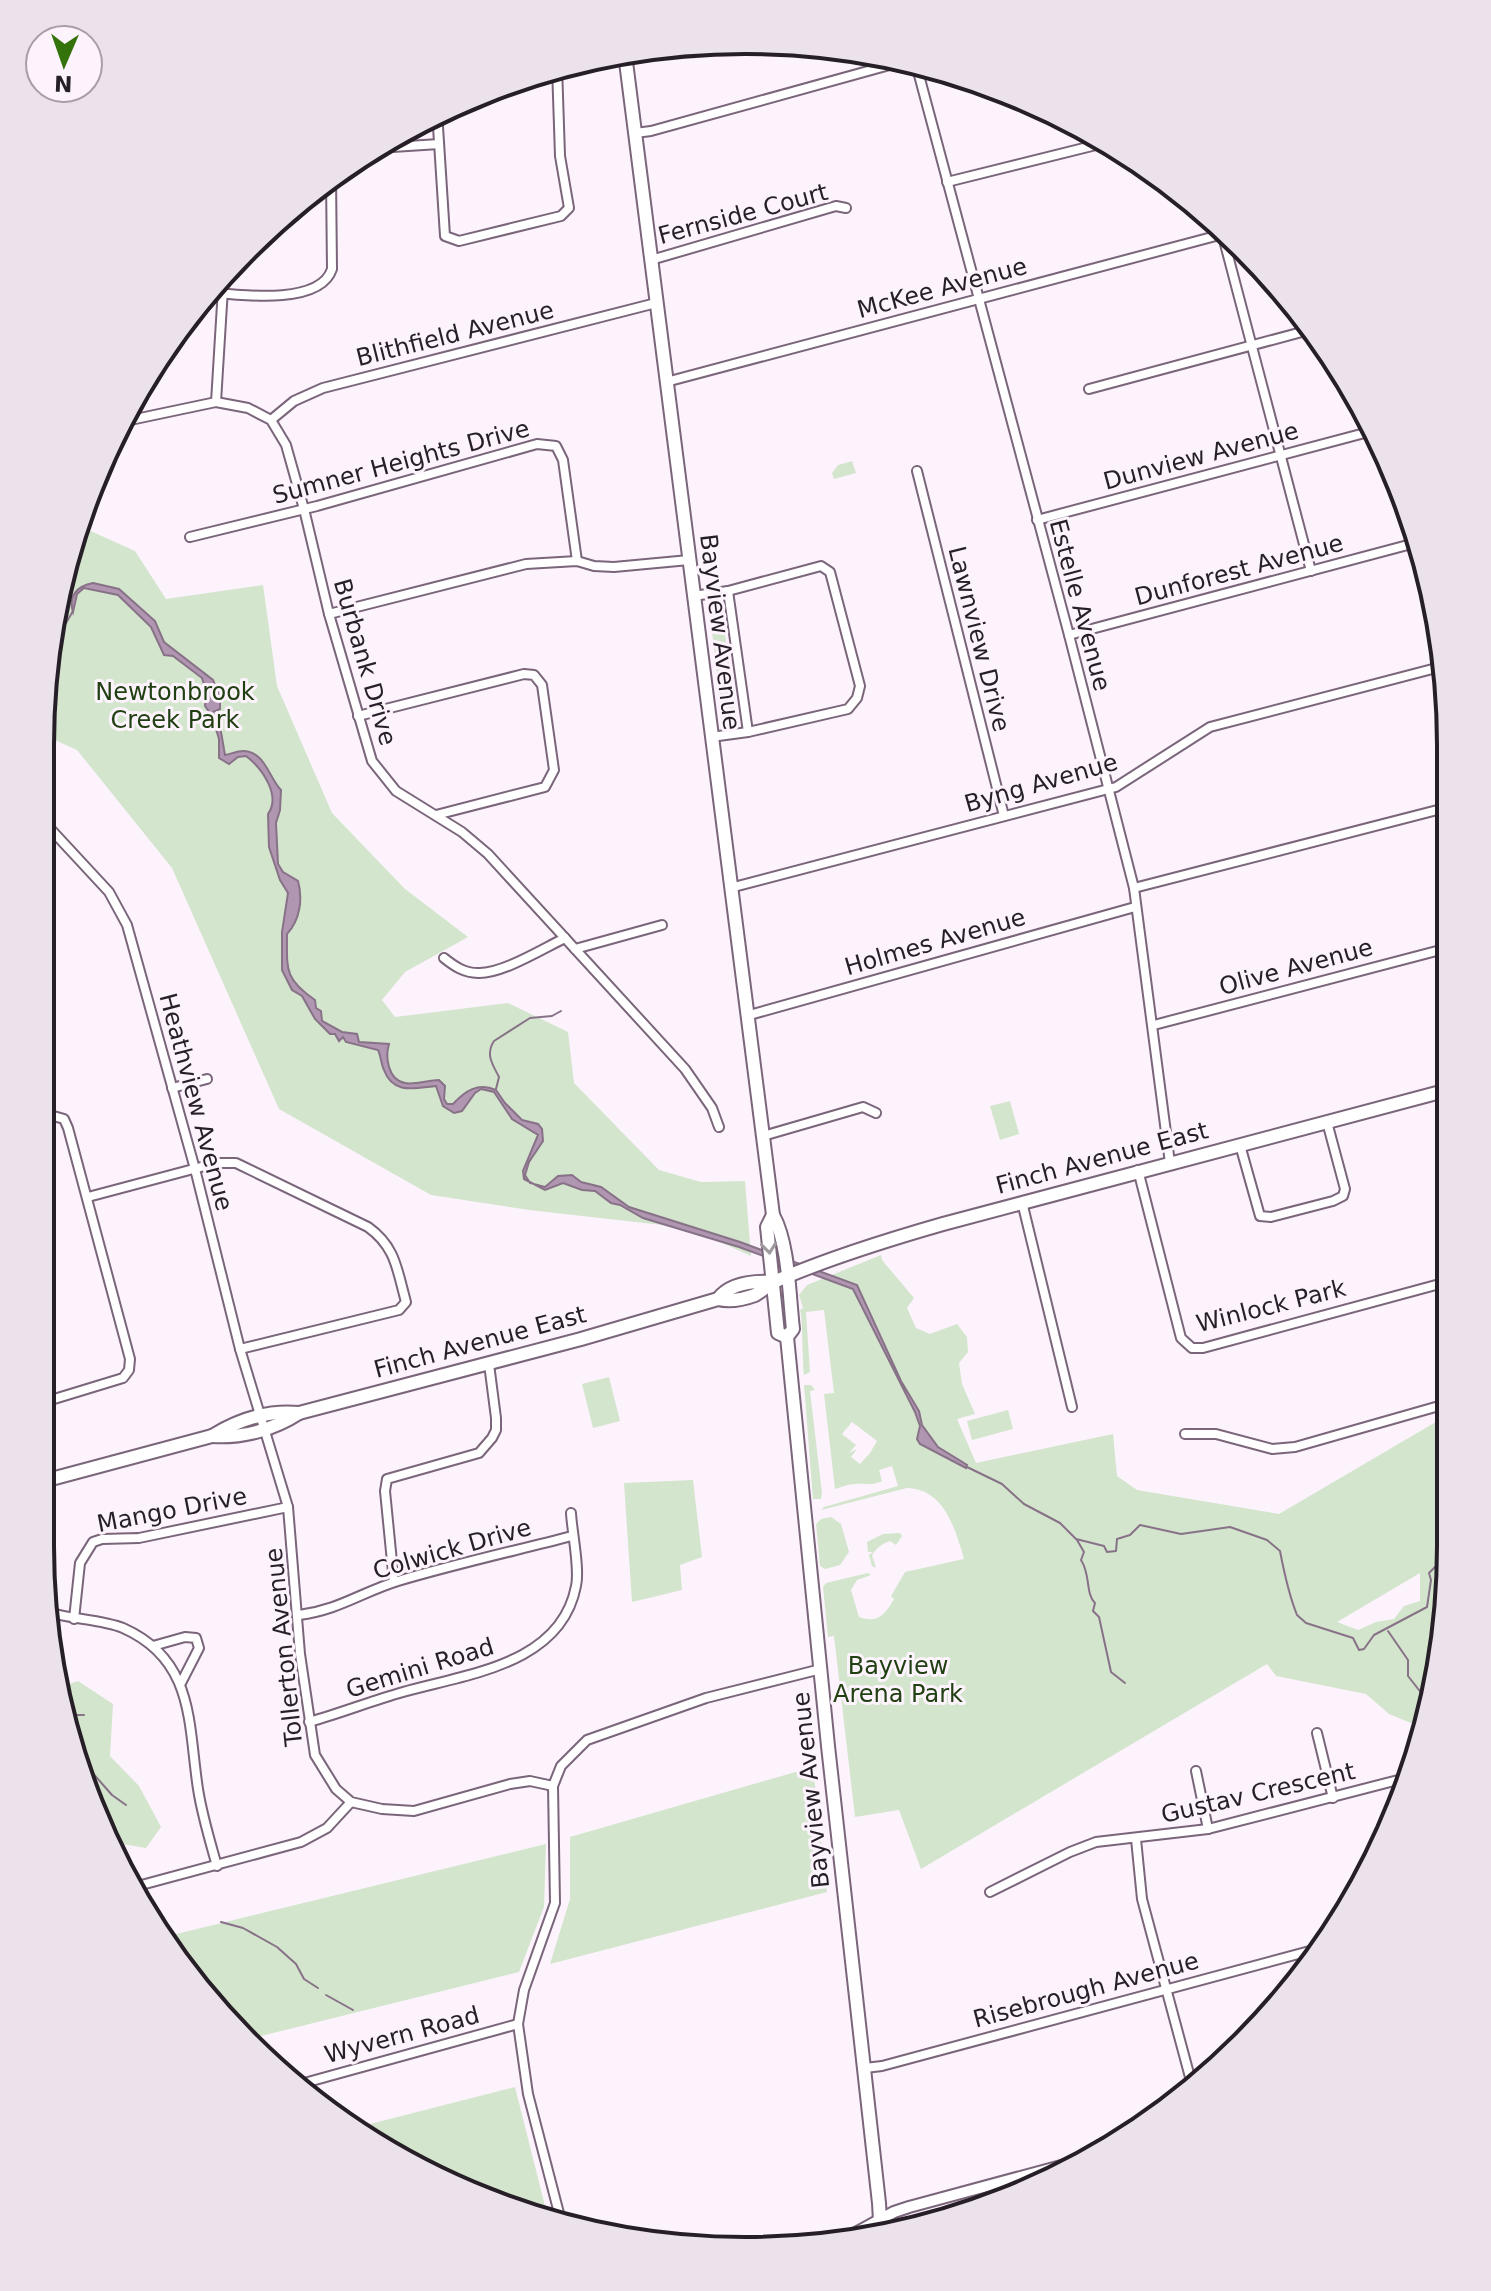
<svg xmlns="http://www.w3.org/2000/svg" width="1491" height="2291" font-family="'DejaVu Sans',sans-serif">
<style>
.green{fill:#d3e5cc;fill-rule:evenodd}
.water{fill:#b196b2;stroke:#887288;stroke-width:2}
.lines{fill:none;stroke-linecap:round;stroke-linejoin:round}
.stream{stroke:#887288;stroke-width:2}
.minor-casing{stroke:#7a657a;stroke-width:12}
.tertiary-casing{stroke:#7a657a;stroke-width:14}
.secondary-casing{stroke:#7a657a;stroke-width:16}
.minor{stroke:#fff;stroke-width:8}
.tertiary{stroke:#fff;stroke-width:10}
.secondary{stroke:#fff;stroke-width:12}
.oneway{stroke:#9e9a9e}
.labels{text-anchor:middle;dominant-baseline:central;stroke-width:6;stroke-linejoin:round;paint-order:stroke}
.street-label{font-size:24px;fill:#271f27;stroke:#fdf3fd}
.park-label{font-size:24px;fill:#214012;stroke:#fdf3fd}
.rim{fill:none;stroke:#271f27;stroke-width:4}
</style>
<rect width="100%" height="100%" fill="#fdf3fd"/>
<!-- green -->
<g class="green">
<polygon points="852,461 856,473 834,479 832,473 838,465"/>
<polygon points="84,528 135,551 166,599 263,585 277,686 332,813 405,889 468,937 405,972 382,1000 395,1017 508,1003 568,1032 574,1083 659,1170 701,1182 745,1181 751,1256 689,1228 529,1210 431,1195 279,1109 172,868 77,750 46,736 46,653"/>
<polygon points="708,599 718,599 721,603 737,727 724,730"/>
<polygon points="1010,1101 1019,1134 1000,1140 990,1106"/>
<path d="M881,1255l1,5 32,38 -7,10 9,20 14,6 27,-10 10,13 1,15 -9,11 3,21 13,30 -18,5 19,44 137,-29 4,42 20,14 142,24 167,-98 -1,152c-7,5 -9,12 -8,20l8,3v47l-27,88 -29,-12 -23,-20 -90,-18 -9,-12 -346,205 -22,-59 -44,7 -21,-181 -6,1 -5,-50 3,-4 42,-10 3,2 -14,5 -6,10 8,27c17,6 25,0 35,-18l-3,-3 14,-24 59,-13c-9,-31 -20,-70 -57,-71l-86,22 3,-3 74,-21 -6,-20 -13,4 3,11c-10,5 -15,2 -26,3 -7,0 -15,3 -21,5l-11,-95 10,-1 -10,-83 -18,2 4,60 -6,3c-2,-17 -1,-55 -4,-65l3,-2 -4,-13 8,-10zM852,1422l25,19 -7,12 -10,11 -9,-7 6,-8 -8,4 7,-8 -14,-11zM1420,1573v28l-16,5 -10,13 -18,3 -18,8 -21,-8z"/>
<polygon points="609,1377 620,1421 593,1428 582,1384"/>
<polygon points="804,1385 811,1385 815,1390 810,1391 822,1493 821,1499 813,1499"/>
<polygon points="1008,1410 1013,1429 972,1440 967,1421"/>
<polygon points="693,1480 702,1557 680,1565 682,1590 632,1602 624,1483"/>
<polygon points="831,1517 841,1524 849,1552 840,1565 825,1569 820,1566 816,1524 821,1519"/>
<path d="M900,1533l2,3 -6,9 -6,-4c-9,3 -13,7 -18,14l4,13 -4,-2 -3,-11 4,-3h-5l-1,-10 16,-8z"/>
<polygon points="78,1681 113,1704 110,1756 139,1786 161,1827 146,1848 122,1844 110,1838 77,1772 63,1686"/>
<polygon points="813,1767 827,1892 550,1964 570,1899 570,1837"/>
<polygon points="546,1844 544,1907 519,1972 253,2038 160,1938"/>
<polygon points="515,2087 547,2214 476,2197 377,2140 370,2124"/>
</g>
<!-- water -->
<path class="water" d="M93,583l26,6 36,32 9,21 49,38 7,17v12l-7,3 7,14 5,29c6,-1 12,-4 18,-4 22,0 26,27 38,39l-1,20 -4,13 2,41 5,8 15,9c5,18 2,39 -11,53 0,35 -3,45 28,66l1,8 5,3 1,10 20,11 15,2 2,8 30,2c-4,13 -1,36 16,39 9,2 24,-3 34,-3l6,6 -1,13 3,5h6c12,-13 25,-22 43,-14l9,13 17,17 16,4 4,5 1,12 -14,21 -4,13 5,8 15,4 13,-11 14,-1 9,7 20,5 28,20 111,35 117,43 44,96 18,30 3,14 16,22 29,18 -1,3 -46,-24 -3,-5 3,-13 -5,-14 -62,-123 -114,-42 -96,-29 -23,-13 -9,-2 -16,-12 -13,-1 -19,-7 -18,7 -21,-11 -1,-8 15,-36 -26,-16 -18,-27 -13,-3 -6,4 -13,18 -8,2 -11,-7 -7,-20c-21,2 -43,9 -52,-16 -3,-6 -3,-14 -6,-20l-32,-8 -3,-5 -4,4 -4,-7h-5l-15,-15 -13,-23 -10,-6 -10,-20v-38l6,-39 -8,-13 -11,-33 -1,-33c13,-18 -5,-45 -22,-58l-8,1 -9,7 -10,-6v-19l-7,-23 -7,-10 1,-15 -4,-13 -29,-22 -9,-1 -13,-28 -33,-32 -34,-7 -7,6 -4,18c-5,-16 4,-26 20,-29z"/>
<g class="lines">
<!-- stream -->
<g class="stream">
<polyline points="54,626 66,623 73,611"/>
<path d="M496,1089l3,-12c-6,-12 -14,-22 -5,-36l36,-23 22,-2 9,-5"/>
<path d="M967,1467l35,17 22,20 36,19 16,16 28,7 3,6 9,-1 1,-12 13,-4 10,-10 41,9 49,-7 37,13 13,11c4,21 9,44 17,64l9,8 47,15 6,12 5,-1 10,-14 53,-28 4,-27 -2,-7 11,-11 5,-1"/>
<path d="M1077,1540l7,12 -3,8c10,15 4,33 14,43l-2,8 6,6 12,55 14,11"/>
<polyline points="1388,1631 1408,1660 1408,1676 1426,1699"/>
<polyline points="68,1715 84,1715"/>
<polyline points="76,1765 90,1770 112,1795 126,1805"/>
<polyline points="221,1922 243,1928 277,1947 296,1964 304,1979 318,1988"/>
<polyline points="326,1995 353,2010"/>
</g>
<defs>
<g id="minor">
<polyline points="916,64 1069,635 1134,888 1170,1163"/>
<polyline points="437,111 445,236 459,241 561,216 569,208 560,156 557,66"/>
<polyline points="635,133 651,131 904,61"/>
<polyline points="377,148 439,144"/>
<polyline points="947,182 1108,142"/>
<polyline points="1220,225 1311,571"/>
<polyline points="651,260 836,206 846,208"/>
<path d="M207,292c32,3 113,14 125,-23l-1,-92"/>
<polyline points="666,382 1227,233"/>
<polyline points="1089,389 1313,329"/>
<polyline points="216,402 224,272"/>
<polyline points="271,420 294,401 323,388 656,303"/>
<polyline points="121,422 216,402 248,408 271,420 286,445 304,509 329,614 372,761 396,791 462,832 488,854 685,1069 712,1108 719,1127"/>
<polyline points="917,471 1004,816"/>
<polyline points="1037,520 1376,430"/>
<polyline points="190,537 317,506 537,444 556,446 563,460 577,561"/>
<polyline points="728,591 748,732"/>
<polyline points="693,596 728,591 821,566 830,572 860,686 857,698 848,709 748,732 711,737"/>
<polyline points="329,614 526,564 577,561 594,566 614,567 689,560"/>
<polyline points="1069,635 1419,542"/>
<polyline points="358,716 524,674 534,675 542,685 554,770 545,787 436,815"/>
<polyline points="45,823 109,892 127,925 195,1169 240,1349 288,1507 300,1654 315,1755 336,1789 351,1802 382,1809 414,1811 510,1784 530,1781 553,1786"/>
<polyline points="730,888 1116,787 1210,727 1444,666"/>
<polyline points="1134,888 1449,807"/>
<polyline points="575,949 662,925"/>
<path d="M444,958c10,8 20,15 34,15 24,1 64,-24 87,-35"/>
<polyline points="746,1016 1135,907"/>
<polyline points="1154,1025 1448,948"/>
<polyline points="172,1088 207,1079"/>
<polyline points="763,1136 863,1107 876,1113"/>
<polyline points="1240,1145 1260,1216 1271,1217 1333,1201 1343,1196 1345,1189 1327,1122"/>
<polyline points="1138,1170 1181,1338 1192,1348 1203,1348 1447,1282"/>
<path d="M88,1197l128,-34h20l132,64c28,20 29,43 38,75l-7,8 -159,39"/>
<polyline points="1022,1202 1072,1407"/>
<polyline points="41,1403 123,1378 129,1370 130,1359 68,1128 64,1119 50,1115 43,1117"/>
<polyline points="1185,1434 1216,1434 1272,1449 1295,1447 1446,1404"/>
<polyline points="41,1447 49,1479"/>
<polyline points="394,1582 385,1491 387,1479 479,1453 492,1438 496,1430 496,1418 489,1364"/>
<path d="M51,1613c21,6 53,7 72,15 72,32 65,96 75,161 4,26 12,52 19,77"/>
<path d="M299,1615c40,-5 63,-23 99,-34 57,-17 116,-30 174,-45"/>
<polyline points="74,1619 80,1563 93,1542 102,1539 139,1538 288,1507"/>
<polyline points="153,1646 185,1637 196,1638 199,1648 181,1683"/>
<path d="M309,1722c32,-9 62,-21 94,-30 63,-18 158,-27 173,-106 4,-17 -4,-54 -5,-73"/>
<polyline points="1317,1733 1333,1798"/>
<polyline points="1196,1771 1208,1829"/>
<polyline points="1136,1839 1142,1899 1191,2081"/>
<polyline points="134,1887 301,1842 327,1828 351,1802"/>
<polyline points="990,1892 1070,1852 1096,1842 1208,1829 1402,1779"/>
<polyline points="865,2068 882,2066 1317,1949"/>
<polyline points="297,2085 518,2024"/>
<polyline points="560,2217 528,2094 518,2024 524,1990 555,1903 553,1786 561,1766 587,1740 706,1698 821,1669"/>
</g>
<polyline id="tertiary" points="843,2240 894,2212 909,2207 1098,2156"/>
<g id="secondary">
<path d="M625,54l148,1161c16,29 16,80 20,114l-6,8 41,409 51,457 2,35"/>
<polyline points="773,1215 767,1227 778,1333 787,1337"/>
<path d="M718,1299c12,-16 36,-18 55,-17"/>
<path d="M212,1436c30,2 61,-6 87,-23"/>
<path d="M40,1482l172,-46c26,-16 56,-26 87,-23l282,-74 137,-40c12,3 26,0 37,-4 7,-4 13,-10 21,-14 53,-23 111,-41 167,-57l505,-134"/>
</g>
</defs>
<!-- minor casing -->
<use href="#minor" class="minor-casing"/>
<!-- tertiary casing -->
<use href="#tertiary" class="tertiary-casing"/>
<!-- secondary casing -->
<use href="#secondary" class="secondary-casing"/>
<!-- minor -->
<use href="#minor" class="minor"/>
<!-- tertiary -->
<use href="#tertiary" class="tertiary"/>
<!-- secondary -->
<use href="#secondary" class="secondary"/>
</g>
<!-- one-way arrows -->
<defs><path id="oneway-chevron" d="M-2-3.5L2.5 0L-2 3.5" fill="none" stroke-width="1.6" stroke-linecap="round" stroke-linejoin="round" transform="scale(2)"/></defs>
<use class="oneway" href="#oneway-chevron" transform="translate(769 1248) rotate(84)"/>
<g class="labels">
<!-- street labels -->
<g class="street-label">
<text transform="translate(743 214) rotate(-15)">Fernside Court</text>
<text transform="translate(942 288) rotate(-15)">McKee Avenue</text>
<text transform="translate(455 334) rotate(-14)">Blithfield Avenue</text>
<text transform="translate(1201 456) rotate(-15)">Dunview Avenue</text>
<text transform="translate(401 462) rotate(-15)">Sumner Heights Drive</text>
<text transform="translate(1239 570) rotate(-15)">Dunforest Avenue</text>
<text transform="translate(1080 605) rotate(75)">Estelle Avenue</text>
<text transform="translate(720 632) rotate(83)">Bayview Avenue</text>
<text transform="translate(979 639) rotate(76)">Lawnview Drive</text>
<text transform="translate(365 662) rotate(74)">Burbank Drive</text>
<text transform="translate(1041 783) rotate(-16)">Byng Avenue</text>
<text transform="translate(935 942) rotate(-16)">Holmes Avenue</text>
<text transform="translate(1296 967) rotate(-15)">Olive Avenue</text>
<text transform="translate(196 1102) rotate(75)">Heathview Avenue</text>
<text transform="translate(1102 1158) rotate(-15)">Finch Avenue East</text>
<text transform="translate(1271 1306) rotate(-14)">Winlock Park</text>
<text transform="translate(480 1342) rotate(-15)">Finch Avenue East</text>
<text transform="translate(172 1510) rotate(-11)">Mango Drive</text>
<text transform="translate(452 1549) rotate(-16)">Colwick Drive</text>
<text transform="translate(284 1647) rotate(-96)">Tollerton Avenue</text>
<text transform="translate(420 1668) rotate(-17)">Gemini Road</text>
<text transform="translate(811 1790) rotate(-96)">Bayview Avenue</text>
<text transform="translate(1258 1793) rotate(-13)">Gustav Crescent</text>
<text transform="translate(1086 1990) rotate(-15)">Risebrough Avenue</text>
<text transform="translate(402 2035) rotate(-15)">Wyvern Road</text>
</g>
<!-- park labels -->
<g class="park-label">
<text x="175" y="692">Newtonbrook<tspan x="175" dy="28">Creek Park</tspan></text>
<text x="898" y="1666">Bayview<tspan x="898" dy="28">Arena Park</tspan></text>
</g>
</g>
<!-- crop -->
<path d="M0 0H1491V2291H0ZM745 54H746A691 691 0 0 1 1437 745V1546A691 691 0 0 1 746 2237H745A691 691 0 0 1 54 1546V745A691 691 0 0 1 745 54Z" fill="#ece2ec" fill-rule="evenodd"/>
<path class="rim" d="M745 54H746A691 691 0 0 1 1437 745V1546A691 691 0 0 1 746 2237H745A691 691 0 0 1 54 1546V745A691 691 0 0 1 745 54Z"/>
<!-- north arrow -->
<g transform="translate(64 64) rotate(182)"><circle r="38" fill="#fdf3fd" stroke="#a79ea7" stroke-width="2"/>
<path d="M0-6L14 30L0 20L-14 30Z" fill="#34730b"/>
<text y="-12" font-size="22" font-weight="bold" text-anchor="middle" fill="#271f27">N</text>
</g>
</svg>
